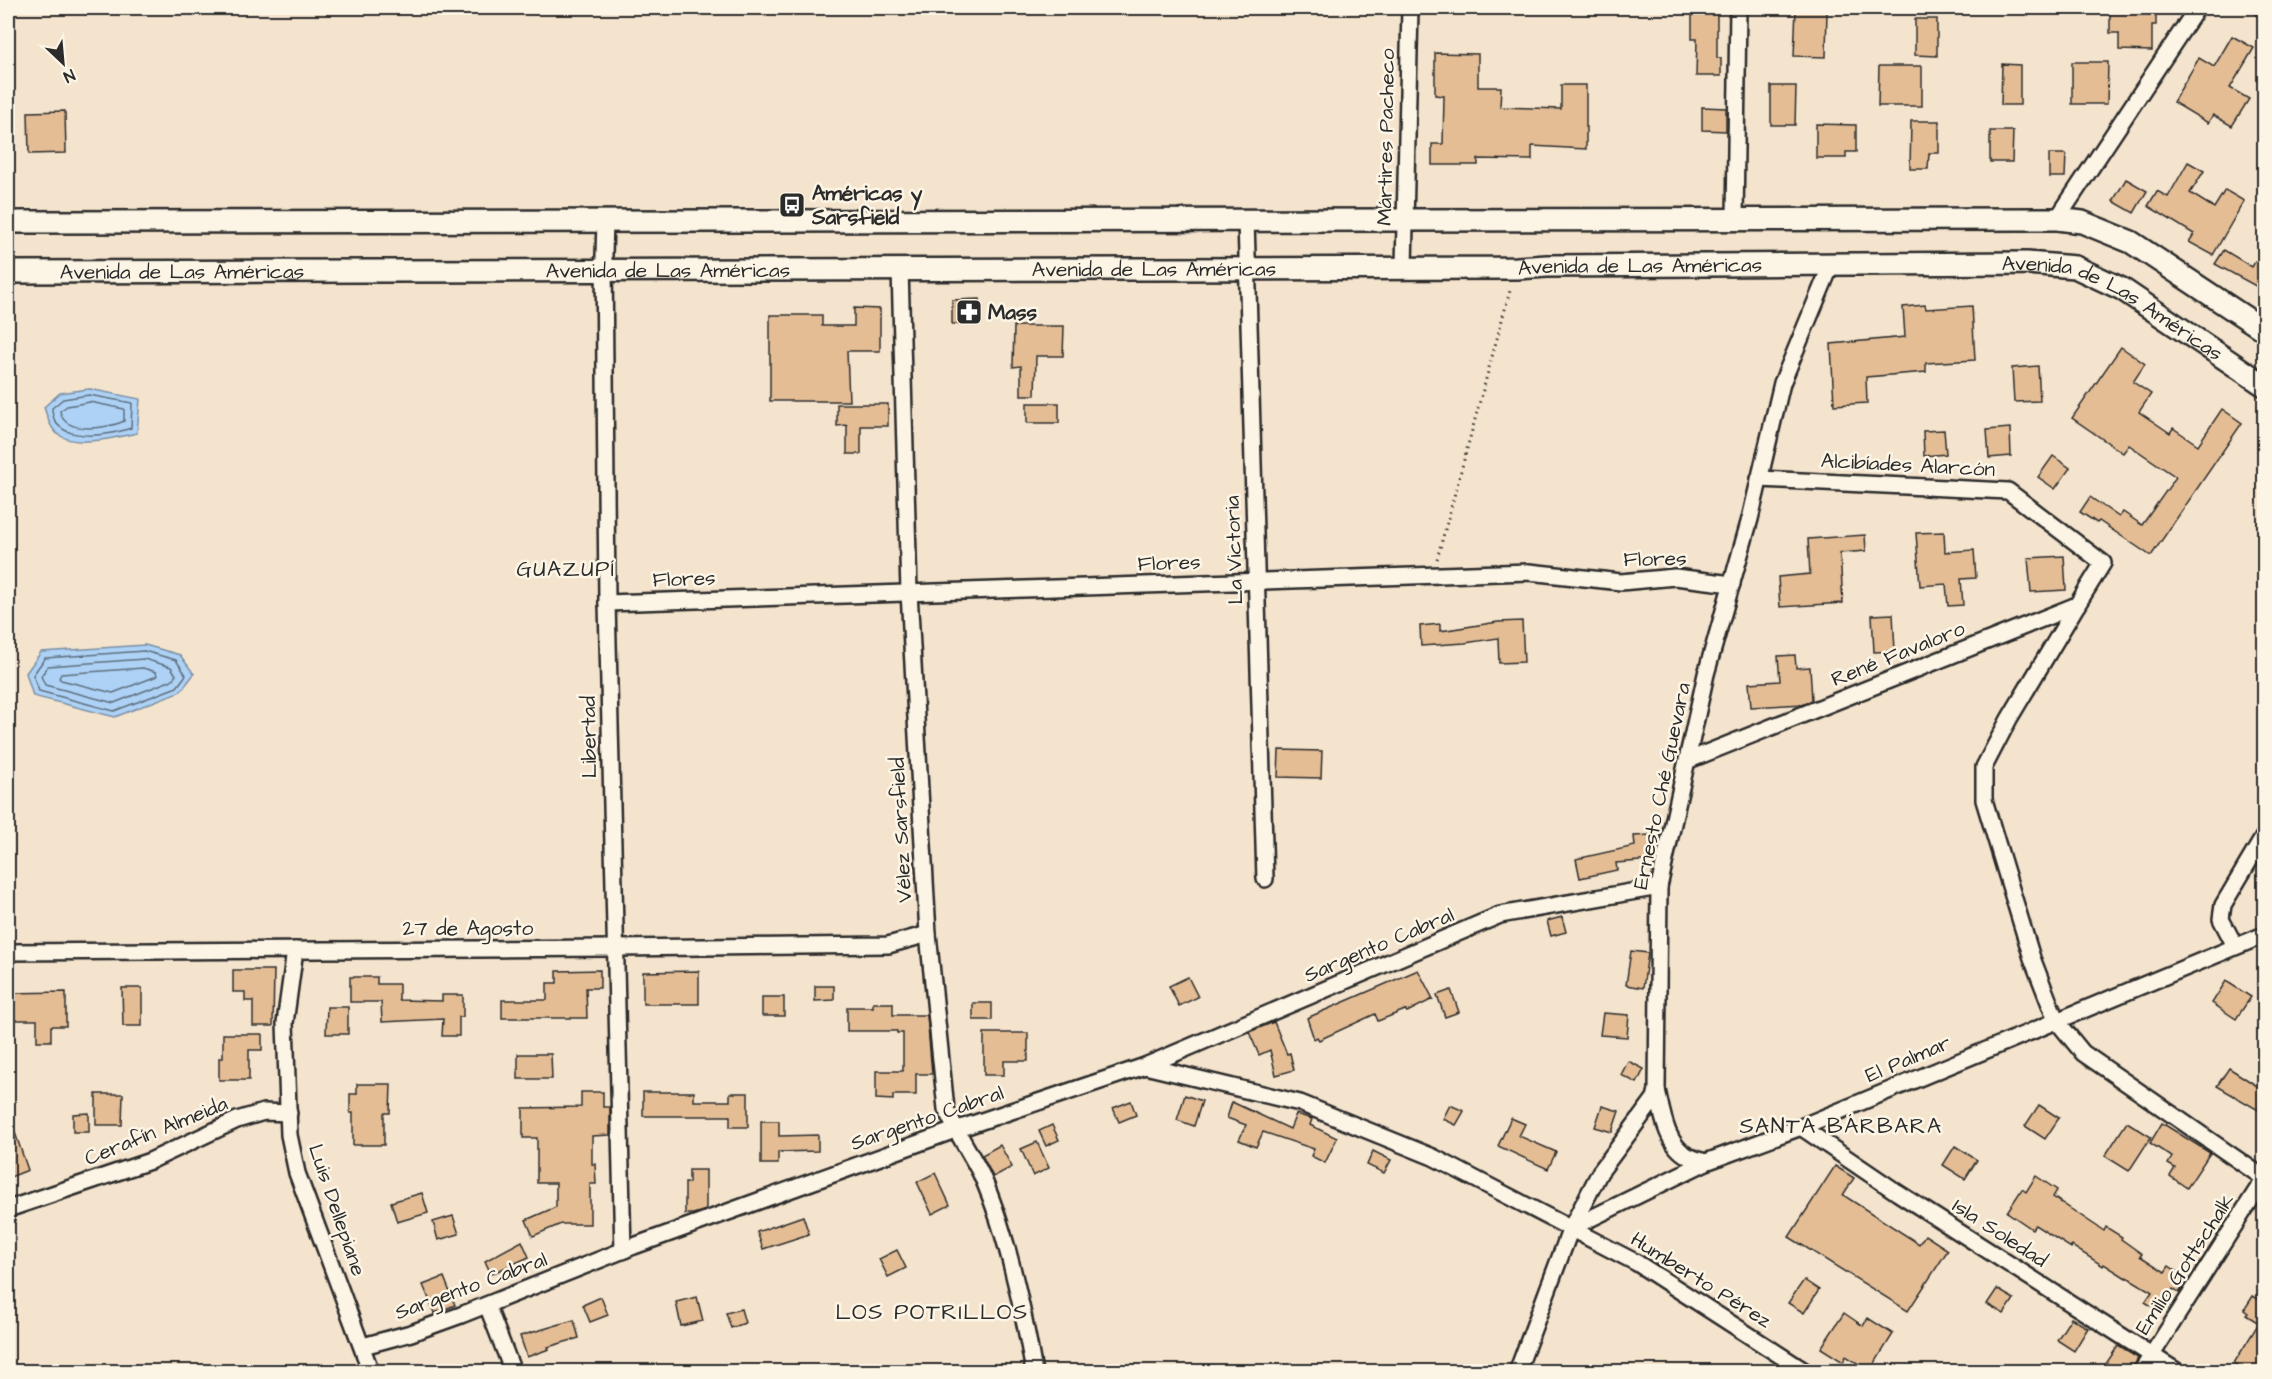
<svg xmlns="http://www.w3.org/2000/svg" width="2272" height="1379" font-family="'Architects Daughter',sans-serif">
<style>
.water{fill:#add2f6;stroke:#798fa5;stroke-width:1.5}
.lines{fill:none;stroke-linecap:round;stroke-linejoin:round}
.shore{stroke:#5f6e7c;stroke-width:1.5}
.building{fill:#e4bd95;stroke:#2b2b2b;stroke-width:1.5}
.street-casing{stroke:#2b2b2b;stroke-width:20}
.secondary-casing{stroke:#2b2b2b;stroke-width:26}
.path{stroke:#2b2b2b;stroke-width:3;stroke-dasharray:1.5 4.5;stroke-linecap:butt}
.street{stroke:#fcf5e5;stroke-width:15}
.secondary{stroke:#fcf5e5;stroke-width:21}
.labels{text-anchor:middle;dominant-baseline:central;stroke-width:5;stroke-linejoin:round;paint-order:stroke}
.street-label{font-size:21px;fill:#2b2b2b;stroke:#fcf5e5}
.poi-label{font-size:21px;font-weight:bold;fill:#2b2b2b;stroke:#fcf5e5;text-anchor:start}
.neighbourhood-label{font-size:22px;letter-spacing:1.5px;fill:#2b2b2b;stroke:#fcf5e5}
</style>
<rect width="100%" height="100%" fill="#f5e4cd"/>
<filter id="ink" filterUnits="userSpaceOnUse"><feTurbulence type="fractalNoise" baseFrequency=".0167" numOctaves="2"/><feDisplacementMap in="SourceGraphic" scale="12" xChannelSelector="R" yChannelSelector="G"/><feConvolveMatrix kernelMatrix="1 2 1 2 8 2 1 2 1" color-interpolation-filters="sRGB"/></filter>
<g filter="url(#ink)">
<!-- water -->
<g class="water">
<path d="M89,389l51,10 -3,34c-20,4 -60,15 -78,2 -9,-6 -12,-19 -15,-28l16,-14z"/>
<polygon points="145,645 180,655 194,674 181,691 115,717 33,696 26,673 41,652"/>
</g>
<g class="lines">
<!-- shore -->
<g class="shore">
<path d="M89,395l43,8 -1,25c-22,8 -79,17 -79,-20l11,-9z"/>
<path d="M90,402l34,7v12c-15,7 -60,15 -64,-10l7,-5z"/>
<polygon points="144,651 176,660 186,675 177,687 114,711 39,691 33,675 45,658"/>
<polygon points="144,659 171,667 176,675 172,680 114,703 45,685 41,676 48,666"/>
<polygon points="143,668 156,672 157,676 113,693 61,680 59,678 61,674"/>
</g>
</g>
<!-- building -->
<g class="building">
<polygon points="1692,8 1717,8 1717,58 1721,58 1721,76 1696,76 1697,39 1692,39"/>
<polygon points="1796,8 1827,8 1826,57 1794,56"/>
<polygon points="2110,8 2156,8 2156,25 2152,25 2152,51 2119,50 2119,33 2110,33"/>
<polygon points="1915,19 1937,19 1937,56 1915,55"/>
<polygon points="2232,36 2254,48 2230,88 2249,99 2232,126 2213,115 2208,123 2173,102 2199,58 2214,67"/>
<polygon points="1435,53 1478,54 1478,87 1501,87 1500,107 1561,109 1561,85 1586,85 1586,149 1532,146 1532,160 1478,159 1478,165 1432,165 1432,144 1443,144 1444,96 1435,95"/>
<polygon points="2072,62 2108,62 2107,104 2072,104"/>
<polygon points="2002,64 2020,65 2020,105 2001,105"/>
<polygon points="1879,66 1922,66 1922,106 1878,106"/>
<polygon points="1771,86 1796,86 1795,125 1771,125"/>
<polygon points="1702,107 1726,108 1726,131 1702,130"/>
<polygon points="65,111 66,153 29,154 28,112"/>
<polygon points="1911,121 1939,121 1939,153 1929,153 1928,169 1910,169"/>
<polygon points="1816,124 1856,125 1856,152 1846,152 1846,158 1816,158"/>
<polygon points="1990,131 2013,131 2012,162 1990,162"/>
<polygon points="2049,154 2066,154 2065,177 2049,177"/>
<polygon points="2188,162 2204,171 2190,193 2214,208 2225,190 2244,201 2213,255 2189,242 2194,234 2148,206 2157,191 2168,197"/>
<polygon points="2126,179 2147,191 2134,213 2113,201"/>
<polygon points="2265,245 2265,291 2215,264 2224,250 2252,267"/>
<polygon points="980,299 981,324 952,324 952,300"/>
<polygon points="1925,305 1926,309 1972,306 1975,360 1926,363 1926,372 1866,377 1867,403 1834,405 1831,344 1905,337 1903,307"/>
<polygon points="854,308 880,309 880,351 847,351 849,401 770,401 770,315 822,315 822,326 854,326"/>
<polygon points="1014,326 1064,326 1063,356 1036,356 1035,395 1021,395 1021,366 1013,367"/>
<polygon points="2121,347 2145,364 2133,382 2151,394 2139,412 2170,433 2173,428 2198,445 2222,409 2242,423 2151,556 2099,521 2097,523 2080,512 2090,497 2119,517 2123,512 2142,525 2176,477 2129,445 2123,453 2072,418"/>
<polygon points="2038,366 2040,401 2014,402 2012,368"/>
<rect x="1027" y="403" width="32" height="20"/>
<polygon points="837,404 888,404 888,426 861,426 861,454 847,454 847,425 837,426"/>
<polygon points="2010,428 2011,456 1989,458 1987,430"/>
<polygon points="1944,430 1946,454 1924,456 1923,431"/>
<polygon points="2053,456 2070,468 2055,489 2038,477"/>
<polygon points="1944,532 1945,552 1974,550 1976,578 1961,579 1963,605 1948,606 1946,584 1920,586 1916,533"/>
<polygon points="1865,535 1866,551 1840,553 1843,603 1780,607 1778,577 1810,574 1808,539"/>
<polygon points="2064,556 2066,590 2031,592 2028,558"/>
<polygon points="1893,614 1895,651 1874,652 1872,615"/>
<polygon points="1522,621 1524,662 1499,663 1498,638 1465,643 1421,646 1420,626 1440,624 1440,631 1498,622"/>
<polygon points="1795,655 1796,668 1810,667 1812,700 1804,704 1751,707 1749,683 1780,681 1778,656"/>
<polygon points="1279,750 1322,751 1321,778 1278,777"/>
<polygon points="1651,835 1652,860 1616,863 1617,870 1580,878 1576,859 1635,846 1634,836"/>
<polygon points="1562,917 1566,932 1551,936 1547,921"/>
<polygon points="1631,951 1648,953 1643,988 1626,985"/>
<polygon points="233,970 274,970 273,1026 253,1026 253,1001 245,1001 245,992 233,992"/>
<polygon points="600,970 600,988 586,988 587,1018 502,1018 502,1000 547,1000 547,983 557,983 557,971"/>
<polygon points="1418,970 1433,999 1407,1012 1405,1010 1378,1021 1375,1014 1319,1040 1317,1037 1314,1039 1307,1018"/>
<polygon points="699,971 699,1004 643,1004 643,972"/>
<polygon points="350,977 377,977 377,984 399,984 399,1000 442,1001 442,995 463,995 463,1017 459,1017 459,1036 442,1036 443,1019 382,1022 381,1002 350,1002"/>
<polygon points="1188,977 1198,997 1179,1006 1169,986"/>
<polygon points="2226,981 2251,997 2236,1019 2212,1003"/>
<polygon points="815,986 834,986 834,1000 815,1001"/>
<polygon points="122,988 142,988 142,1026 123,1026"/>
<polygon points="1451,990 1459,1012 1445,1017 1437,995"/>
<polygon points="66,992 66,1026 51,1026 51,1041 37,1041 37,1020 13,1020 13,1012 8,1012 8,993"/>
<rect x="762" y="997" width="22" height="19"/>
<polygon points="873,1003 893,1003 893,1015 927,1015 932,1074 916,1074 916,1095 893,1095 893,1100 876,1099 876,1071 903,1071 903,1033 897,1033 897,1031 847,1031 847,1007 873,1007"/>
<rect x="973" y="1003" width="19" height="17"/>
<polygon points="327,1007 348,1007 348,1034 326,1034"/>
<polygon points="1603,1013 1629,1015 1627,1037 1600,1035"/>
<polygon points="1274,1022 1287,1054 1290,1053 1294,1070 1276,1075 1270,1050 1259,1055 1249,1032"/>
<polygon points="984,1033 1028,1033 1028,1061 1004,1061 1004,1075 984,1075"/>
<polygon points="223,1034 262,1034 262,1050 249,1050 249,1080 219,1080 219,1058 223,1058"/>
<polygon points="518,1054 551,1054 552,1079 518,1079"/>
<polygon points="1628,1061 1644,1069 1637,1083 1621,1075"/>
<polygon points="2229,1068 2265,1091 2265,1114 2217,1086"/>
<polygon points="357,1084 391,1084 390,1113 384,1113 384,1145 353,1145 353,1113 350,1113 350,1094 357,1094"/>
<polygon points="581,1092 603,1092 603,1107 610,1107 610,1135 592,1136 592,1164 595,1164 596,1184 590,1184 590,1224 561,1224 533,1236 526,1220 556,1207 556,1183 537,1183 537,1138 523,1138 523,1108 581,1107"/>
<polygon points="643,1092 694,1092 694,1101 730,1101 730,1093 748,1093 748,1127 730,1127 730,1116 643,1116"/>
<polygon points="96,1094 123,1094 122,1125 96,1125"/>
<polygon points="1185,1095 1202,1101 1194,1126 1177,1120"/>
<polygon points="1131,1101 1136,1115 1119,1122 1113,1108"/>
<polygon points="1232,1102 1290,1129 1296,1114 1312,1119 1310,1125 1337,1138 1325,1163 1311,1156 1314,1149 1263,1132 1256,1147 1239,1140 1246,1125 1227,1118"/>
<polygon points="1450,1105 1464,1111 1456,1125 1443,1119"/>
<polygon points="2039,1105 2059,1118 2045,1139 2025,1126"/>
<polygon points="1602,1106 1619,1111 1612,1132 1595,1127"/>
<polygon points="89,1113 89,1132 73,1132 73,1114"/>
<polygon points="8,1118 10,1118 28,1170 8,1178"/>
<polygon points="1511,1118 1525,1124 1519,1136 1556,1152 1548,1169 1498,1146"/>
<polygon points="761,1121 779,1121 779,1136 818,1135 818,1151 778,1152 778,1164 761,1164"/>
<polygon points="2127,1122 2151,1137 2129,1171 2105,1156"/>
<polygon points="2162,1123 2210,1153 2187,1188 2170,1176 2175,1168 2168,1164 2172,1157 2150,1143"/>
<polygon points="1052,1125 1059,1140 1046,1146 1039,1131"/>
<polygon points="1037,1142 1049,1168 1033,1176 1021,1149"/>
<polygon points="1000,1145 1012,1167 993,1177 982,1155"/>
<polygon points="1955,1146 1977,1160 1965,1179 1943,1165"/>
<polygon points="1373,1151 1391,1160 1384,1173 1367,1165"/>
<polygon points="1835,1166 1854,1178 1843,1195 1919,1244 1925,1235 1948,1250 1908,1311 1789,1237"/>
<polygon points="689,1170 706,1170 706,1210 693,1214 685,1214 685,1183 689,1183"/>
<polygon points="935,1173 950,1205 932,1214 917,1182"/>
<polygon points="2036,1176 2057,1190 2053,1197 2104,1231 2106,1227 2122,1237 2121,1239 2142,1254 2140,1256 2165,1272 2169,1266 2188,1279 2179,1293 2173,1289 2159,1311 2145,1302 2152,1292 2127,1277 2126,1278 2104,1264 2103,1266 2072,1246 2071,1248 2035,1225 2032,1229 2007,1212 2022,1189 2026,1192"/>
<polygon points="422,1193 428,1213 397,1222 391,1202"/>
<polygon points="453,1216 459,1234 438,1240 433,1222"/>
<polygon points="803,1216 809,1234 763,1249 757,1232"/>
<polygon points="522,1241 529,1257 491,1274 485,1261"/>
<polygon points="897,1250 906,1268 888,1277 879,1259"/>
<polygon points="444,1277 455,1305 435,1313 423,1285"/>
<polygon points="1804,1280 1819,1290 1804,1313 1788,1303"/>
<polygon points="1997,1289 2014,1299 2004,1314 1987,1304"/>
<polygon points="2253,1296 2265,1303 2265,1371 2247,1371 2234,1363 2259,1323 2246,1315 2248,1313 2244,1310"/>
<polygon points="601,1297 608,1315 590,1322 583,1305"/>
<polygon points="697,1297 703,1321 681,1326 676,1302"/>
<polygon points="741,1309 745,1323 731,1328 726,1313"/>
<polygon points="1844,1313 1863,1326 1868,1318 1893,1334 1870,1371 1846,1356 1843,1362 1821,1348"/>
<polygon points="2071,1318 2088,1328 2074,1351 2057,1340"/>
<polygon points="574,1320 579,1338 548,1347 549,1349 527,1357 520,1336"/>
<polygon points="2118,1346 2138,1358 2131,1371 2101,1371"/>
</g>
<g class="lines">
<defs>
<g id="street">
<polyline points="2262,8 2264,9"/>
<polyline points="1735,218 1738,8"/>
<polyline points="2057,219 2197,8"/>
<polyline points="1246,220 1265,879"/>
<polyline points="605,221 604,255 607,603 623,1251"/>
<polyline points="1404,267 1410,8"/>
<path d="M900,269l9,323 19,342 18,175c10,23 24,43 35,65 26,57 42,135 53,198"/>
<polyline points="607,603 1529,572 1621,582 1675,577 1732,584"/>
<polyline points="2077,605 2009,719 1984,767 1984,800 2032,958 2056,1020 2083,1053 2264,1178"/>
<polyline points="1689,760 2077,605 2103,563 2008,491 1759,479"/>
<polyline points="2235,946 2221,919 2223,905 2264,836"/>
<polyline points="295,950 285,1023 289,1135 297,1173 371,1372"/>
<polyline points="8,952 615,948 888,945 928,934"/>
<polyline points="1145,1066 1300,1103 1433,1157 1637,1263 1806,1372"/>
<path d="M1657,1090c5,22 9,55 31,66 6,3 13,5 18,6"/>
<polyline points="1801,1127 1898,1193 2178,1372"/>
<polyline points="8,1209 150,1161 237,1120 264,1112 289,1113"/>
<polyline points="1571,1228 1706,1162 1801,1127 2264,935"/>
<polyline points="487,1305 513,1372"/>
<polyline points="363,1346 411,1333 461,1315 634,1246 955,1130 1145,1066 1500,915 1659,887"/>
<polyline points="1517,1372 1571,1228 1600,1172 1655,1098 1657,1090 1659,887 1706,674 1750,519 1782,383 1831,265"/>
<polyline points="2141,1372 2264,1179"/>
</g>
<g id="secondary">
<polyline points="8,222 2057,219 2082,222 2131,242 2264,330"/>
<path id="s1" d="M8,272l1509,-4 30,-2 480,-3 48,4 47,22 142,96"/>
</g>
</defs>
<!-- street casing -->
<use href="#street" class="street-casing"/>
<!-- secondary casing -->
<use href="#secondary" class="secondary-casing"/>
<!-- path -->
<polyline class="path" points="1437,559 1511,287"/>
<!-- street -->
<use href="#street" class="street"/>
<!-- secondary -->
<use href="#secondary" class="secondary"/>
</g>
</g>
<!-- icons -->
<defs>
<symbol id="bus-square" viewBox="-11 -11 22 22"><rect x="-9" y="-9" width="18" height="18" rx="4" fill="#2b2b2b" stroke="#fcf5e5"/><path d="M-5-6H5V4H4V6H2V4H-2V6H-4V4H-5ZM-3.5-4V0h7V-4ZM-3.5 1.2v1.5H-2V1.2ZM2 1.2v1.5H3.5V1.2Z" fill="#fff"/></symbol>
<symbol id="pharmacy-square" viewBox="-11 -11 22 22"><rect x="-9" y="-9" width="18" height="18" rx="4" fill="#2b2b2b" stroke="#fcf5e5"/><path d="M-2-6h4v4h4v4h-4v4h-4v-4h-4v-4h4Z" fill="#fff"/></symbol>
</defs>
<g fill-rule="evenodd">
<use href="#bus-square" x="777" y="190" width="30" height="30"/>
<use href="#pharmacy-square" x="954" y="297" width="30" height="30"/>
</g>
<g class="labels">
<!-- street labels -->
<g class="street-label">
<text transform="translate(1386 137) rotate(-89)">Mártires Pacheco</text>
<text stroke="none"><textPath href="#s1" startOffset="1632">Avenida de Las Américas</textPath></text>
<text stroke="none"><textPath href="#s1" startOffset="1146">Avenida de Las Américas</textPath></text>
<text stroke="none"><textPath href="#s1" startOffset="660">Avenida de Las Américas</textPath></text>
<text stroke="none"><textPath href="#s1" startOffset="174">Avenida de Las Américas</textPath></text>
<text stroke="none"><textPath href="#s1" startOffset="2116">Avenida de Las Américas</textPath></text>
<text transform="translate(1908 465) rotate(3)">Alcibíades Alarcón</text>
<text transform="translate(1234 550) rotate(-92)">La Victoria</text>
<text transform="translate(1655 559) rotate(-1)">Flores</text>
<text transform="translate(1169 563) rotate(-2)">Flores</text>
<text transform="translate(684 579) rotate(-2)">Flores</text>
<text transform="translate(1898 654) rotate(-22)">René Favaloro</text>
<text transform="translate(589 737) rotate(-91)">Libertad</text>
<text transform="translate(1662 786) rotate(-78)">Ernesto Ché Guevara</text>
<text transform="translate(901 830) rotate(-93)">Vélez Sarsfield</text>
<text x="468" y="928">27 de Agosto</text>
<text transform="translate(1379 945) rotate(-23)">Sargento Cabral</text>
<text transform="translate(1908 1059) rotate(-23)">El Palmar</text>
<text transform="translate(927 1118) rotate(-19)">Sargento Cabral</text>
<text transform="translate(156 1131) rotate(-22)">Cerafín Almeida</text>
<text transform="translate(337 1210) rotate(71)">Luis Dellepiane</text>
<text transform="translate(2000 1233) rotate(33)">Isla Soledad</text>
<text transform="translate(2185 1264) rotate(-57)">Emilio Gottschalk</text>
<text transform="translate(1701 1280) rotate(32)">Humberto Pérez</text>
<text transform="translate(471 1286) rotate(-20)">Sargento Cabral</text>
</g>
<!-- poi labels -->
<g class="poi-label">
<text x="812" y="193">Américas y<tspan x="812" dy="24">Sarsfield</tspan></text>
<text x="988" y="312">Mass</text>
</g>
<!-- neighbourhood labels -->
<g class="neighbourhood-label">
<text x="566" y="569">GUAZUPÍ</text>
<text x="1841" y="1126">SANTA BÁRBARA</text>
<text x="932" y="1312">LOS POTRILLOS</text>
</g>
</g>
<!-- margin -->
<rect width="2272" height="1379" fill="none" stroke="#fcf5e5" stroke-width="30"/>
<rect x="15" y="15" width="2242" height="1349" fill="none" stroke="#2b2b2b" stroke-width="2" filter="url(#ink)"/>
<!-- north arrow -->
<g transform="translate(63 63) rotate(154)" stroke="#fcf5e5" stroke-width="4.5" paint-order="stroke">
<path d="M0-4.5L10 22L0 15L-10 22Z" fill="#2b2b2b"/>
<text y="-9" font-size="16" font-weight="bold" text-anchor="middle" fill="#2b2b2b">N</text>
</g>
</svg>
